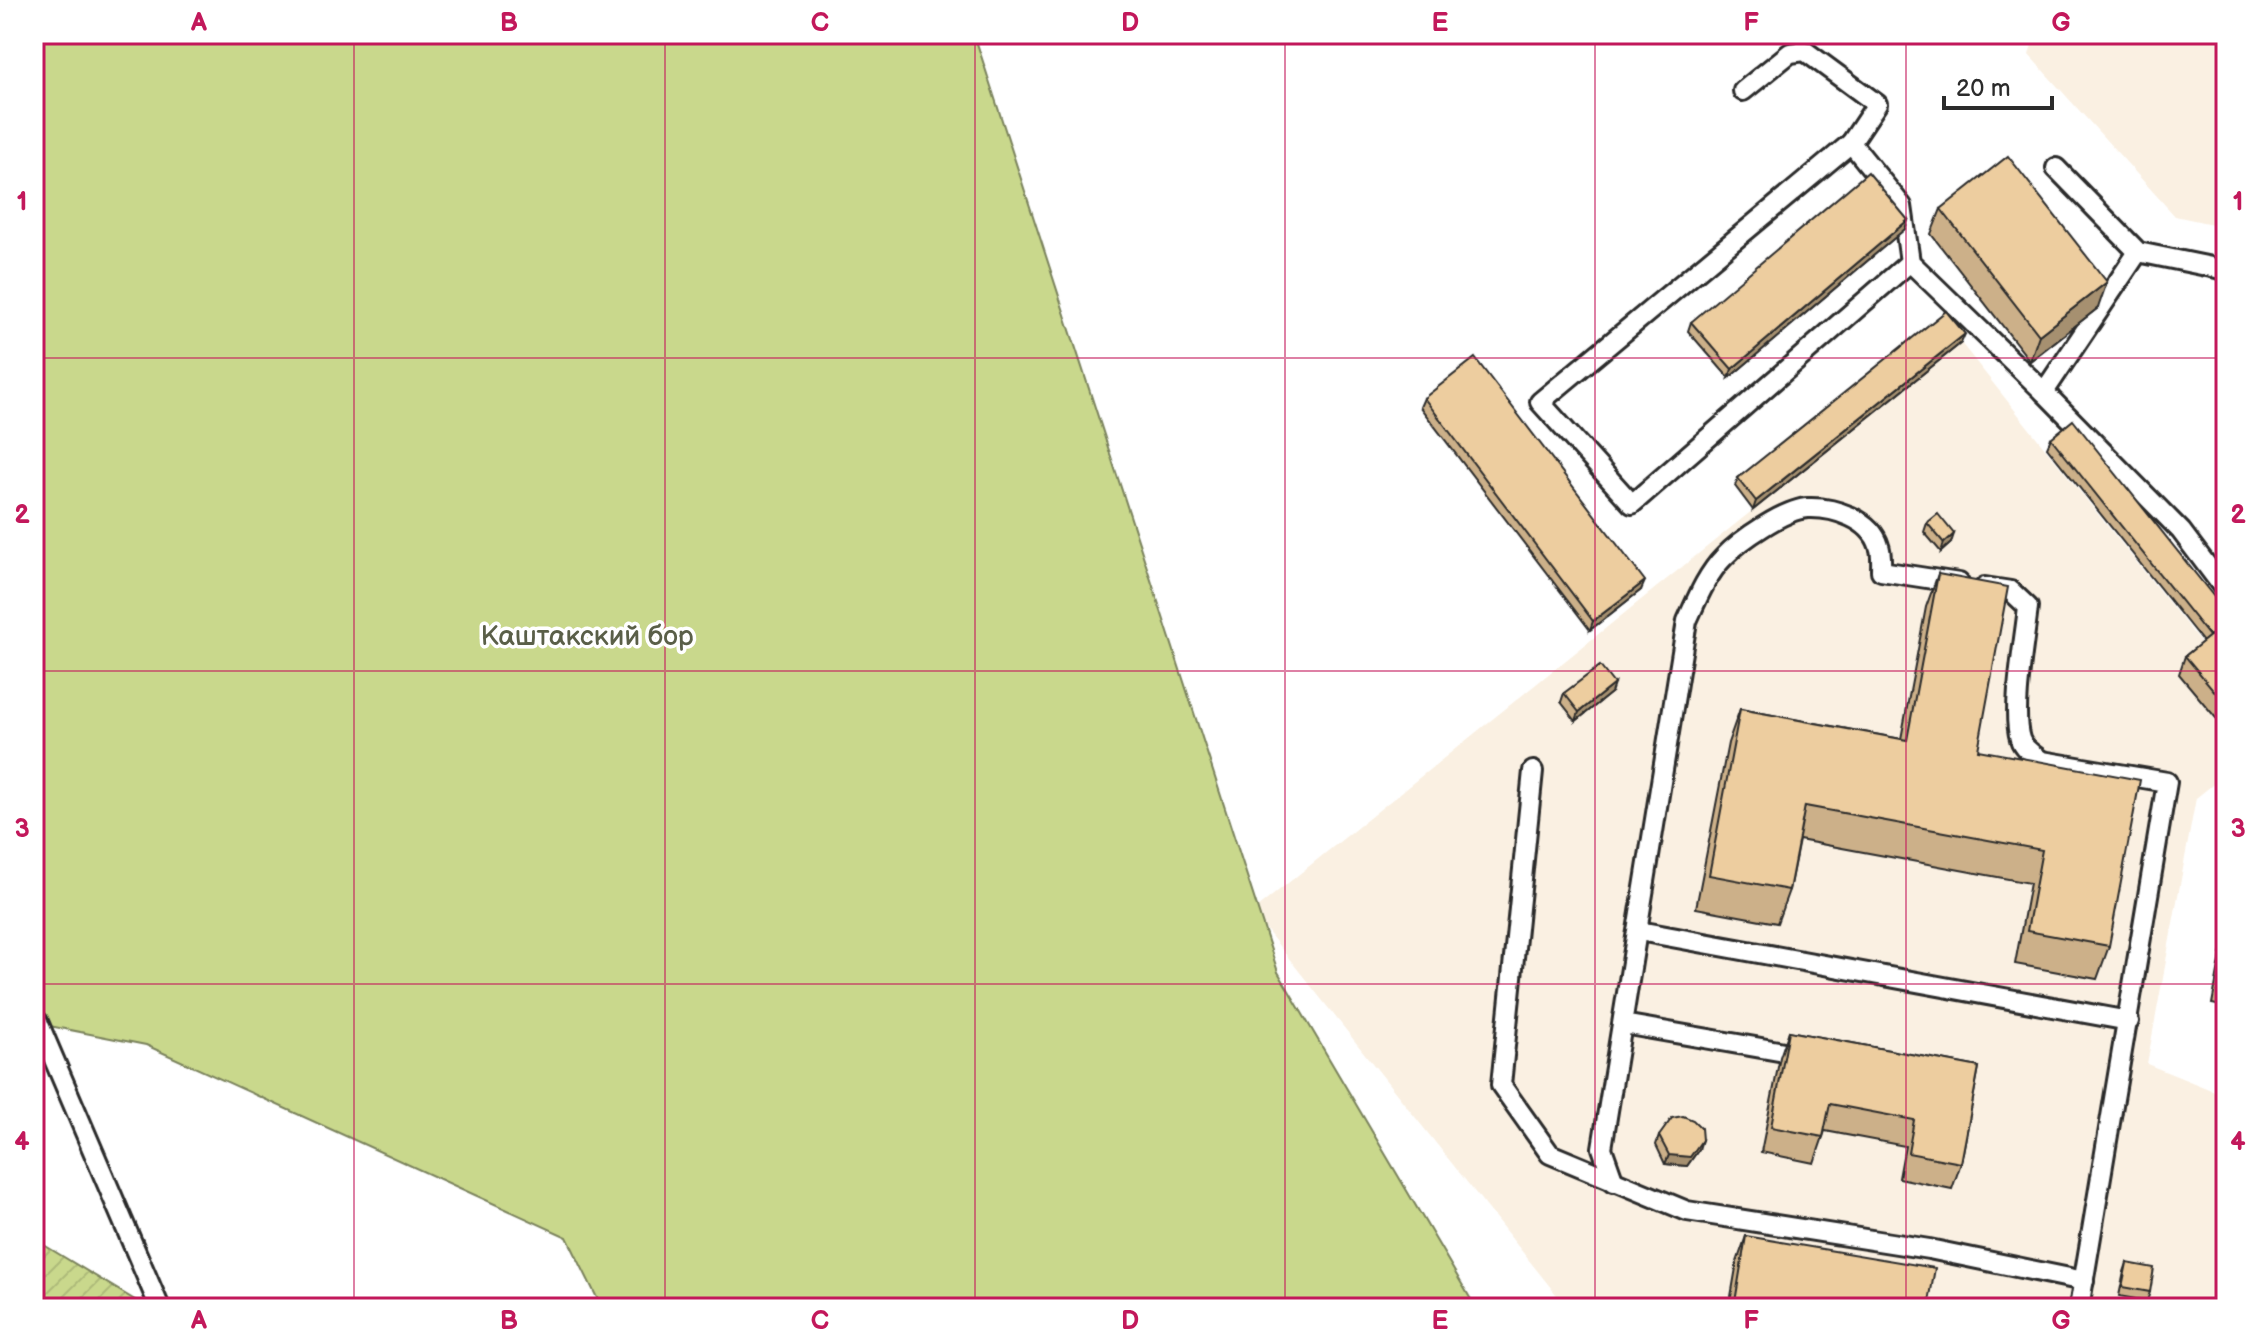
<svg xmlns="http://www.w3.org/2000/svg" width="2260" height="1342" font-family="'Balsamiq Sans',sans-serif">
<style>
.built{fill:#faf0e2}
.park{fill:#c9d88c;stroke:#7a825c;stroke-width:2}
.garden{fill:url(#garden-furrows);stroke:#7a825c;stroke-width:2}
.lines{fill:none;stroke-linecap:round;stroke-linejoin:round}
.service-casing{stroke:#2b2b2b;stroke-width:24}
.service{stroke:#fff;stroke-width:18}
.wall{fill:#ccb089;stroke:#2b2b2b;stroke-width:2}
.shaded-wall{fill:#a6906f;stroke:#2b2b2b;stroke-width:2}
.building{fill:#edcd9f;stroke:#2b2b2b;stroke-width:2}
.grid{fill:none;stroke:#c2185b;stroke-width:2;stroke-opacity:0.55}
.labels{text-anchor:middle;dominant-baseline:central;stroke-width:7;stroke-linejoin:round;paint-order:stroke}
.park-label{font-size:28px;fill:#5a5f48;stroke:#fff}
.neatline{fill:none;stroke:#c2185b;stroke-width:3}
.grid-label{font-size:26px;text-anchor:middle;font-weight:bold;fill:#c2185b}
</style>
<defs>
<pattern id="garden-furrows" width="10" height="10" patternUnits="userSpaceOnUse" patternTransform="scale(2)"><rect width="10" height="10" fill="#c9d88c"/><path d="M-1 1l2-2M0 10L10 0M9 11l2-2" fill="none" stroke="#adba79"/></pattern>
</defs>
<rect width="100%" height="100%" fill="#fff"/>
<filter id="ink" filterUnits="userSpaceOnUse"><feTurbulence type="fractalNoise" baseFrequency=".0125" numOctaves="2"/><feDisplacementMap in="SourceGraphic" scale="16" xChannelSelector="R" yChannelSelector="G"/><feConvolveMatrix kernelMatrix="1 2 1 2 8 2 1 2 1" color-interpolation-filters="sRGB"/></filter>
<g filter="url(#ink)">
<!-- built -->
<g class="built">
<polygon points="2035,34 2226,34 2226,227 2175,216 2029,55"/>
<polygon points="1961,343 2226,674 2226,774 2196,798 2147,1064 2226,1096 2226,1308 1567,1308 1252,912"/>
</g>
<!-- park -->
<polygon class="park" points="34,34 974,34 1278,972 1476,1308 602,1308 567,1237 146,1045 34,1023"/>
<!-- garden -->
<polygon class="garden" points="34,1239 148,1308 34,1308"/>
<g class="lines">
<defs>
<g id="service">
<polyline points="1743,91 1790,53 1805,51 1877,104 1851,143 1902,206 1910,262 2044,392 2181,531 2226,591"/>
<polyline points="1851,143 1540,402 1632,504 1910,262"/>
<polyline points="2056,168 2138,252 2226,270"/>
<polyline points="2044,392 2138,252"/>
<path d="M1985,587l26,4 17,16c-3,32 -17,103 -8,132 3,10 14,16 22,22l125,21 -88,526"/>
<polyline points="1533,771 1501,1085 1550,1154 1687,1211 1929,1249 2084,1281"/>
<polyline points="1639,931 2129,1021"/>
<polyline points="38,1022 160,1308"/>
<polyline points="1623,1024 1790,1053"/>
<path d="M1614,1182l-12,-34 85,-527c10,-22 20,-47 37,-64 16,-17 61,-48 84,-49 26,-1 63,11 71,38 3,7 2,18 2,25l78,12"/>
</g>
</defs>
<!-- service casing -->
<use href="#service" class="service-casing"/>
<!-- service -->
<use href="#service" class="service"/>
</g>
<!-- wall -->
<g class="wall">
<polygon points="1941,209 2098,308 2030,361 1931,234"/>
<polygon points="1908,220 1905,229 1729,378 1688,331 1691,322"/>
<polygon points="1961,343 1753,510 1735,486 1738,478"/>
<polygon points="1424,398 1641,590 1590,630 1420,407"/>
<polygon points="2051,438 2226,612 2226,730 2179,674 2185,656 2203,642 2047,447"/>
<polygon points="1927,523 1951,543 1941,552 1924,532"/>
<polygon points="1938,574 1978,750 2109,946 2097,979 2015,964 2030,883 1799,840 1789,890 1777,923 1696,908 1728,743 1740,709 1901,739 1926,607"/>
<polygon points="1564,693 1611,693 1576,721 1561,702"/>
<polygon points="2226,929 2226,1007 2212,1004"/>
<polygon points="1789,1031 1979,1067 1961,1163 1952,1189 1899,1178 1905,1146 1825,1131 1814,1163 1761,1152 1780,1057"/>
<polygon points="1659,1136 1699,1149 1687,1166 1665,1164 1656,1145"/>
<polygon points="1746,1236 1928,1308 1729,1308 1737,1262"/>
<polygon points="2127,1263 2150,1292 2147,1301 2119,1296 2124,1272"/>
</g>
<!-- shaded-wall -->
<g class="shaded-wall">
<polygon points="1908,220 1905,229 1729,378 1732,369"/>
<polygon points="2107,282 2098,308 2030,361 2039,335"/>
<polygon points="1965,334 1961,343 1753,510 1756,501"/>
<polygon points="1954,534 1951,543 1941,552 1944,543"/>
<polygon points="1645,581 1641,590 1590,630 1593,621"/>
<polygon points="1614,684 1611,693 1576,721 1579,712"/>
<polygon points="1702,1140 1699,1149 1687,1166 1665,1164 1669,1155"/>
</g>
<!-- building -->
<g class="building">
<polygon points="2008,156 2107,282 2039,335 1941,209"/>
<polygon points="1868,172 1908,220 1732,369 1691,322"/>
<polygon points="1946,311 1965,334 1756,501 1738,478"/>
<polygon points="1475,358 1645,581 1593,621 1424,398"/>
<polygon points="2073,420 2226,612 2226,653 2211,635 2209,636 2051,438"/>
<polygon points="1938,514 1954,534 1944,543 1927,523"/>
<polygon points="1938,574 2008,587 1978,750 2140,780 2109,946 2027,931 2042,850 1805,806 1789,890 1709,875 1740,709 1907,740"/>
<polygon points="2211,635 2226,653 2226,705 2185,656"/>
<polygon points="1600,666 1614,684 1579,712 1564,693"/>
<polygon points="2226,946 2226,988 2219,987"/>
<polygon points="1789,1031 1979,1067 1961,1163 1908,1153 1914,1120 1830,1104 1823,1137 1771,1127"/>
<polygon points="1683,1116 1693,1120 1701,1128 1702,1140 1690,1157 1669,1155 1659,1136 1672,1118"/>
<polygon points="1746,1236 1935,1268 1928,1308 1734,1308"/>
<polygon points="2127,1263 2154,1268 2150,1292 2122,1287"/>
</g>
</g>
<!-- grid -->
<path class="grid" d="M354,34v1274M665,34v1274M975,34v1274M1285,34v1274M1595,34v1274M1906,34v1274M34,358h2192M34,671h2192M34,984h2192"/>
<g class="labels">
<!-- park labels -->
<g class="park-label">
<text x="587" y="636">Каштакский бор</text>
</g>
</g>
<!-- margin -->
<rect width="2260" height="1342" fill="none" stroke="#fff" stroke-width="88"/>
<!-- scale -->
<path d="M1944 96v12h108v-12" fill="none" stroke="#2b2b2b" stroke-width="4"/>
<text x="1956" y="96" font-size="24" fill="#2b2b2b" stroke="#ffffff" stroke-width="6" paint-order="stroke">20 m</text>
<rect x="44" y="44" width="2172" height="1254" class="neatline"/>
<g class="grid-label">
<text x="199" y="31">A</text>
<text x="509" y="31">B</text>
<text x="820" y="31">C</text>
<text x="1130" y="31">D</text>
<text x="1440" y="31">E</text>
<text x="1751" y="31">F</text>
<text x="2061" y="31">G</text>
<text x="22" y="210">1</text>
<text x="2238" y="210">1</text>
<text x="22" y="523">2</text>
<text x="2238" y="523">2</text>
<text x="22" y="837">3</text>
<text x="2238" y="837">3</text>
<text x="22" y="1150">4</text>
<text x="2238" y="1150">4</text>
<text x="199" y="1329">A</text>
<text x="509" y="1329">B</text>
<text x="820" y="1329">C</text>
<text x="1130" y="1329">D</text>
<text x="1440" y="1329">E</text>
<text x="1751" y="1329">F</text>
<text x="2061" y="1329">G</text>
</g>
</svg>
